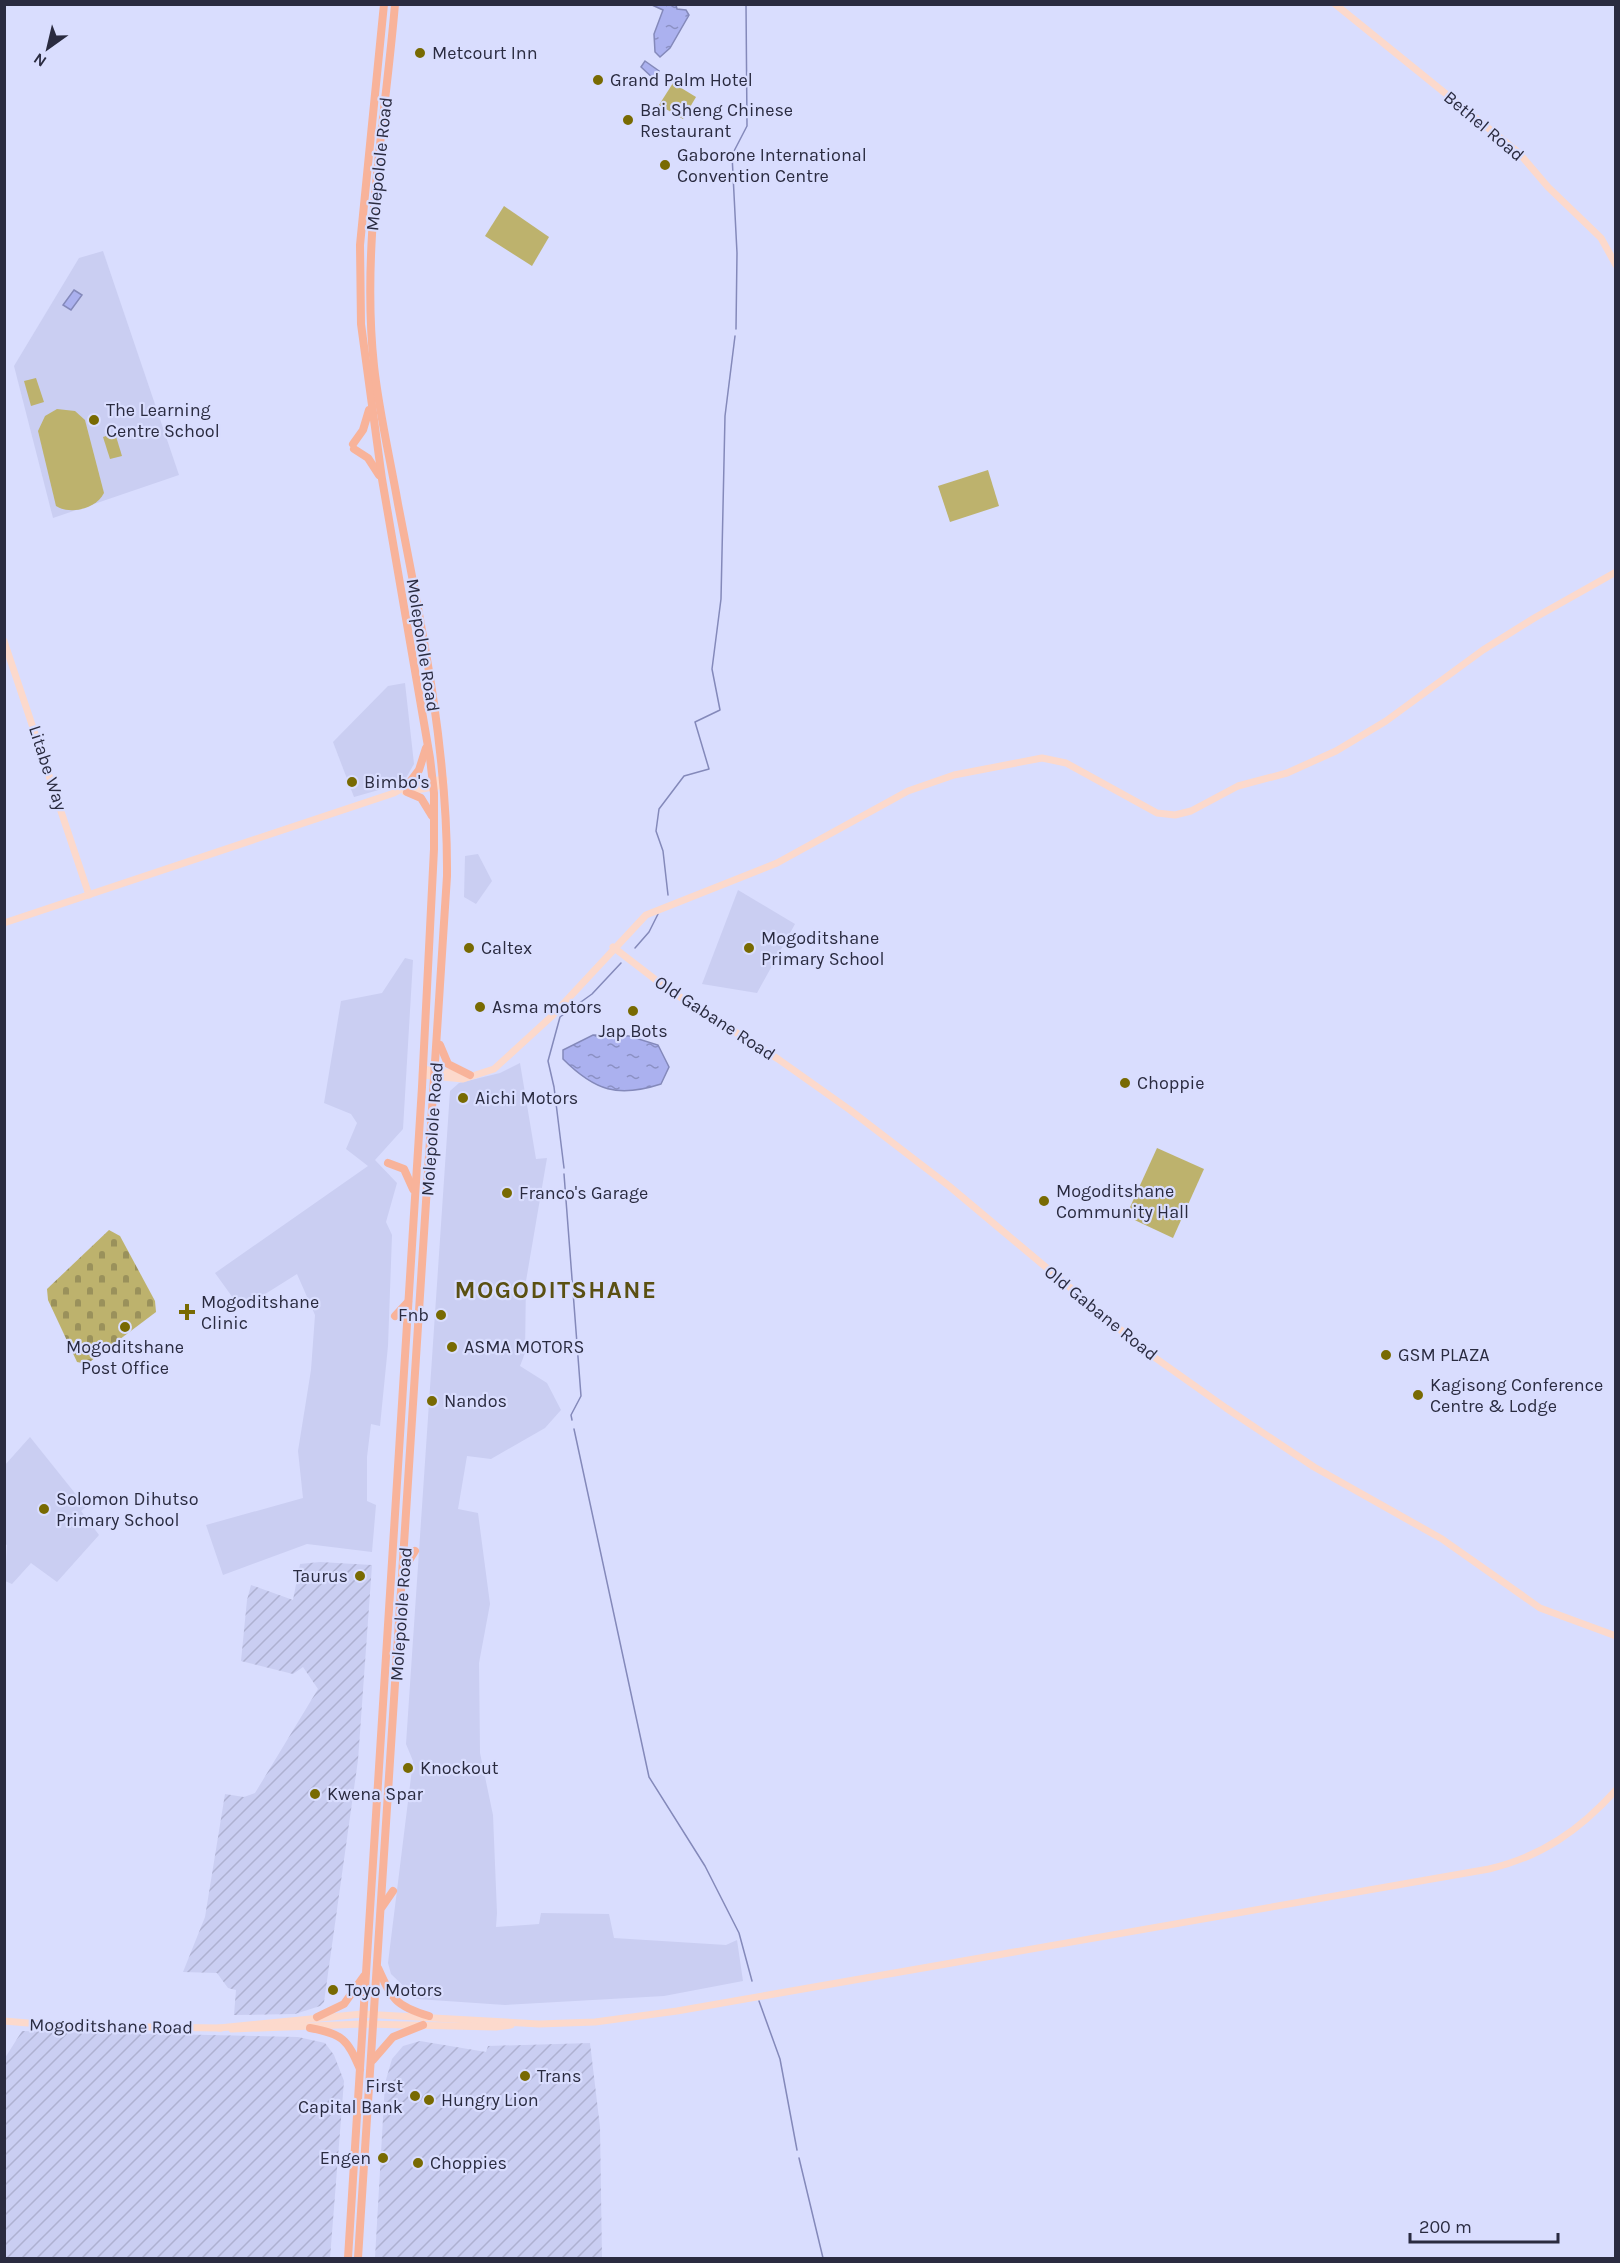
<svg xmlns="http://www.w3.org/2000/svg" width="1620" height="2263" font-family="Karla,sans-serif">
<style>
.built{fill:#cacef2}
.industrial{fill:url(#industrial-furrows)}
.cemetery{fill:url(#cemetery-stones)}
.park{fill:#bdb26d}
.water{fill:url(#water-ripples);stroke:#8489ba;stroke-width:1.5}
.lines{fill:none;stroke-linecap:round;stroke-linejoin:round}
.stream{stroke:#8489ba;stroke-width:1.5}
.secondary{stroke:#fcd9cc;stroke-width:7}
.primary{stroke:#f8b39a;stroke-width:8}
.poi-dot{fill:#786a02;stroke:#d9ddfe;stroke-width:2}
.labels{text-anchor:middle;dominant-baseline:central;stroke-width:4.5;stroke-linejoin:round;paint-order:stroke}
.poi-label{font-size:18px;fill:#2a2b40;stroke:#d9ddfe;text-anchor:start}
.street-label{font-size:18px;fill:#2a2b40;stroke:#d9ddfe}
.district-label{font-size:24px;font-weight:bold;letter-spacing:1.5px;fill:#5a5012;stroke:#d9ddfe}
</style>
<defs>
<pattern id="industrial-furrows" width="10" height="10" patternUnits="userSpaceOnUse" patternTransform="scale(1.5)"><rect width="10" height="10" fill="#cacef2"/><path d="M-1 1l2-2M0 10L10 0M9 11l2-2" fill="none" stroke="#aeb1d1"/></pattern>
<pattern id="cemetery-stones" width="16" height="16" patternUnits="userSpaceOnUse" patternTransform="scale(1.5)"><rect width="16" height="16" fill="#bdb26d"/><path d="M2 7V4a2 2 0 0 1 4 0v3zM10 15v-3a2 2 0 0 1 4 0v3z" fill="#9a915b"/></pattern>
<pattern id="water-ripples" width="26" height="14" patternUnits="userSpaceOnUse" patternTransform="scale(1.5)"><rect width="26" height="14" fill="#abb1ef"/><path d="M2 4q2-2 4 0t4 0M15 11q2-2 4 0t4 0" fill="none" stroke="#8b90c3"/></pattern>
</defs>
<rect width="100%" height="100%" fill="#d9ddfe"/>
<!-- built -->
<g class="built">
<polygon points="103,251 179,475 53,518 14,366 79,258"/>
<polygon points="405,683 414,764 403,783 354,797 333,742 388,686"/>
<polygon points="478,854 492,881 476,904 464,897 465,856"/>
<polygon points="738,890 795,924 757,993 702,984"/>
<polygon points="405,958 413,960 403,1129 375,1160 397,1183 386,1222 392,1235 388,1346 380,1426 371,1424 367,1457 367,1501 376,1505 372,1552 307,1544 223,1575 206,1525 303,1498 298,1451 311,1370 315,1315 297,1274 241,1309 215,1273 368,1166 346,1149 357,1123 351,1114 324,1103 341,1001 382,993"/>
<polygon points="520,1063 536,1159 547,1158 526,1281 525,1353 520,1366 547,1383 561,1410 545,1428 491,1459 467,1456 458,1509 478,1513 490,1604 479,1663 480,1753 493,1815 497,1913 496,1927 539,1924 541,1913 609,1914 614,1938 726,1945 737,1940 743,1981 664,1996 505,2005 417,1999 391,1974 388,1963 413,1761 406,1744 450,1091 459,1083 500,1073"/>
<polygon points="30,1437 86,1507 81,1511 99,1535 57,1582 31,1563 12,1584 5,1581 7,1545 4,1543 5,1465"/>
</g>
<!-- industrial -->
<g class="industrial">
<polygon points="320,1562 372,1565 358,1760 324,2002 320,2006 295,2014 234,2015 236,1990 228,1988 217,1973 183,1972 205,1917 225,1794 244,1797 255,1793 318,1689 303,1667 293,1674 241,1661 247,1600 251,1585 293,1600 300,1564"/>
<polygon points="22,2031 298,2037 325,2043 334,2055 344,2081 330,2258 5,2258 5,2058"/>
<polygon points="420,2041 486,2052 488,2046 590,2043 600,2127 602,2258 375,2258 385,2083 392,2059 403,2046"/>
</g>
<!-- cemetery -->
<polygon class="cemetery" points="109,1230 120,1236 155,1301 156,1312 87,1364 77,1362 48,1300 47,1289"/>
<!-- park -->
<g class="park">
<polygon points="673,83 696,97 683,119 659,105"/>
<polygon points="504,206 549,237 532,266 485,236"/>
<polygon points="36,378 44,402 31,406 24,381"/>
<path d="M57,409l18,2 10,9 19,73c-8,16 -34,22 -48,13l-18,-75 7,-15z"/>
<polygon points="115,433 122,456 110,459 103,437"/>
<polygon points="988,470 999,506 950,522 938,486"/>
<polygon points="1157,1148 1204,1169 1173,1238 1126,1216"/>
</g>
<!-- water -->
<g class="water">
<polygon points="652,5 676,5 677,9 686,10 689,15 670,48 660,57 655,52 654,34 663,10"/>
<polygon points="645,61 659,71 654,79 641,67"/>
<polygon points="74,290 82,295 71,310 63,305"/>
<path d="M593,1035l36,1 29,9 11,22 -8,17c-43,14 -66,7 -98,-25v-9z"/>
</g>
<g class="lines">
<!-- stream -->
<g class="stream">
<polyline points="736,329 737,253 732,155 747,126 746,4"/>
<polyline points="668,895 663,851 656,831 659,809 684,776 709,769 695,722 720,710 712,669 721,599 725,416 735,336"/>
<polyline points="635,948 649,932 658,914"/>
<polyline points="564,1168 554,1087 548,1061 560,1017 592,994 621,963"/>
<polyline points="564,1174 581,1396 571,1415 572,1420"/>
<polyline points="574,1429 649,1777 705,1866 739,1933 752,1981"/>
<polyline points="759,2001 780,2059 797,2150"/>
<polyline points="799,2158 823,2258"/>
</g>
<!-- secondary -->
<g class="secondary">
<polyline points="1335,4 1519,153 1548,187 1601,238 1616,265"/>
<polyline points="4,641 89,895"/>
<polyline points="405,792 444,785"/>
<polyline points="4,923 394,793 407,786 444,779"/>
<polyline points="613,947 669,990 778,1059 850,1110 949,1186 1147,1352 1226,1408 1314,1467 1442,1539 1540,1608 1616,1636"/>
<polyline points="423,1069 468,1075"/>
<polyline points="422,1075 463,1079 494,1069 552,1016 646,915 777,863 908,791 954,775 1042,758 1066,763 1157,813 1175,815 1191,811 1238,786 1287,773 1336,751 1386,721 1483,650 1536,617 1616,572"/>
<polyline points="4,2021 63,2026 221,2028"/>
<path d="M219,2028l143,-14 177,10 56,-2 82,-11 812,-142c52,-12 91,-39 127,-79"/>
<polyline points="232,2029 363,2024 496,2027 511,2025"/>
</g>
<!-- primary -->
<g class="primary">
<polyline points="353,444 363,430 369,410"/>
<polyline points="354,449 368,458 379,475"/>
<polyline points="407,786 419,770 426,748"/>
<polyline points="407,792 421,798 432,816"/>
<polyline points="440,1045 448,1064 470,1075"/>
<polyline points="388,1163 404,1169 413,1189"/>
<polyline points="395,1316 408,1302"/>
<polyline points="405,1567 415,1551"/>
<polyline points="382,1907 393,1891"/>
<path d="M378,1968c14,31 17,38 51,48"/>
<polyline points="317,2017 344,2004 364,1976"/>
<path d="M310,2028c33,6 37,11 50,41"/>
<polyline points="373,2060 393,2037 423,2025"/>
<polyline points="348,2258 422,1087 434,849 434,793 430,758 382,479 361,324 360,245 384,4"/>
<path d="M358,2258l89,-1382c1,-125 -25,-249 -49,-372 -8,-46 -19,-92 -24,-138 -13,-121 11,-242 21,-362"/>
</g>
</g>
<!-- markers -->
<g class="poi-dot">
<circle cx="420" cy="53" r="6"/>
<circle cx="598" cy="80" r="6"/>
<circle cx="628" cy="120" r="6"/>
<circle cx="665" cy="165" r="6"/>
<circle cx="94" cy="420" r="6"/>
<circle cx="352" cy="782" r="6"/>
<circle cx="469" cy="948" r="6"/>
<circle cx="749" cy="948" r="6"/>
<circle cx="480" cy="1007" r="6"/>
<circle cx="633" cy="1011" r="6"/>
<circle cx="1125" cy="1083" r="6"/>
<circle cx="463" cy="1098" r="6"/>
<circle cx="507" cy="1193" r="6"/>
<circle cx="1044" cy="1201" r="6"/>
<path d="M184 1303h6v6h6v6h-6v6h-6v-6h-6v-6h6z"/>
<circle cx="441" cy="1315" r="6"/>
<circle cx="125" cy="1327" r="6"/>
<circle cx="452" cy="1347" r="6"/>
<circle cx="1386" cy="1355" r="6"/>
<circle cx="1418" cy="1395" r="6"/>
<circle cx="432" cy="1401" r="6"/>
<circle cx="44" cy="1509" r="6"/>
<circle cx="360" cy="1576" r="6"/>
<circle cx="408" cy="1768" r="6"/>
<circle cx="315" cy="1794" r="6"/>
<circle cx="333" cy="1990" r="6"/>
<circle cx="525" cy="2076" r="6"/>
<circle cx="415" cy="2096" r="6"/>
<circle cx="429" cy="2100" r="6"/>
<circle cx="383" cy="2158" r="6"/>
<circle cx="418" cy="2163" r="6"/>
</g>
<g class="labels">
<!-- poi labels -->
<g class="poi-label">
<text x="432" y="53">Metcourt Inn</text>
<text x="610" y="80">Grand Palm Hotel</text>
<text x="640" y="110">Bai Sheng Chinese<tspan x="640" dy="21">Restaurant</tspan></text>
<text x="677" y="155">Gaborone International<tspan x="677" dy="21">Convention Centre</tspan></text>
<text x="106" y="410">The Learning<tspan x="106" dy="21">Centre School</tspan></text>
<text x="364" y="782">Bimbo's</text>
<text x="761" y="938">Mogoditshane<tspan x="761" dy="21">Primary School</tspan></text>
<text x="481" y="948">Caltex</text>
<text x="492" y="1007">Asma motors</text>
<text x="633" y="1031" text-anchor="middle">Jap Bots</text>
<text x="1137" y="1083">Choppie</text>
<text x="475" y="1098">Aichi Motors</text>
<text x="1056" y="1191">Mogoditshane<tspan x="1056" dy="21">Community Hall</tspan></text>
<text x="519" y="1193">Franco's Garage</text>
<text x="201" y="1302">Mogoditshane<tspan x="201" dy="21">Clinic</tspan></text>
<text x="429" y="1315" text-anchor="end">Fnb</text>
<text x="125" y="1347" text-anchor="middle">Mogoditshane<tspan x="125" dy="21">Post Office</tspan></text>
<text x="464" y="1347">ASMA MOTORS</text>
<text x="1398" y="1355">GSM PLAZA</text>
<text x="1430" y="1385">Kagisong Conference<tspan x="1430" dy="21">Centre &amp; Lodge</tspan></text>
<text x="444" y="1401">Nandos</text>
<text x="56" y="1499">Solomon Dihutso<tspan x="56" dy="21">Primary School</tspan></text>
<text x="348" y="1576" text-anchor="end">Taurus</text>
<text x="420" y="1768">Knockout</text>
<text x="327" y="1794">Kwena Spar</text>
<text x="345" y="1990">Toyo Motors</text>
<text x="537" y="2076">Trans</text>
<text x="403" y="2086" text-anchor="end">First<tspan x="403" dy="21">Capital Bank</tspan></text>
<text x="441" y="2100">Hungry Lion</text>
<text x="371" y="2158" text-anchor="end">Engen</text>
<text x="430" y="2163">Choppies</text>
</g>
<!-- street labels -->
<g class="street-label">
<text transform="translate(1484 126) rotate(40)">Bethel Road</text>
<text transform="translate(379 164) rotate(-84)">Molepolole Road</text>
<text transform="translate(423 645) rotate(81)">Molepolole Road</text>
<text transform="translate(48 768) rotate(72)">Litabe Way</text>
<text transform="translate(715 1018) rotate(33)">Old Gabane Road</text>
<text transform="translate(432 1129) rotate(-86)">Molepolole Road</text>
<text transform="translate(1101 1313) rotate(39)">Old Gabane Road</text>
<text transform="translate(401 1614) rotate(-86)">Molepolole Road</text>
<text transform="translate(111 2026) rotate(1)">Mogoditshane Road</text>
</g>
<!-- district labels -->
<g class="district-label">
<text x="556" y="1290">MOGODITSHANE</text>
</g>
</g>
<!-- border -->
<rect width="1620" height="2263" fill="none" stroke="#2a2b40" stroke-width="12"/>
<!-- north arrow -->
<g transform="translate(48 48) rotate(214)" stroke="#d9ddfe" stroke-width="4.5" paint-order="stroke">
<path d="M0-4.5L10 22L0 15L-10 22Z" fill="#2a2b40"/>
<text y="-9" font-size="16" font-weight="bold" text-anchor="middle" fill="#2a2b40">N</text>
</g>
<!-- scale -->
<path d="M1410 2233v9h148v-9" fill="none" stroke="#2a2b40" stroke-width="3"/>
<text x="1419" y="2233" font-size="18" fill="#2a2b40" stroke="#d9ddfe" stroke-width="4.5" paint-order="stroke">200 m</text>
</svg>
